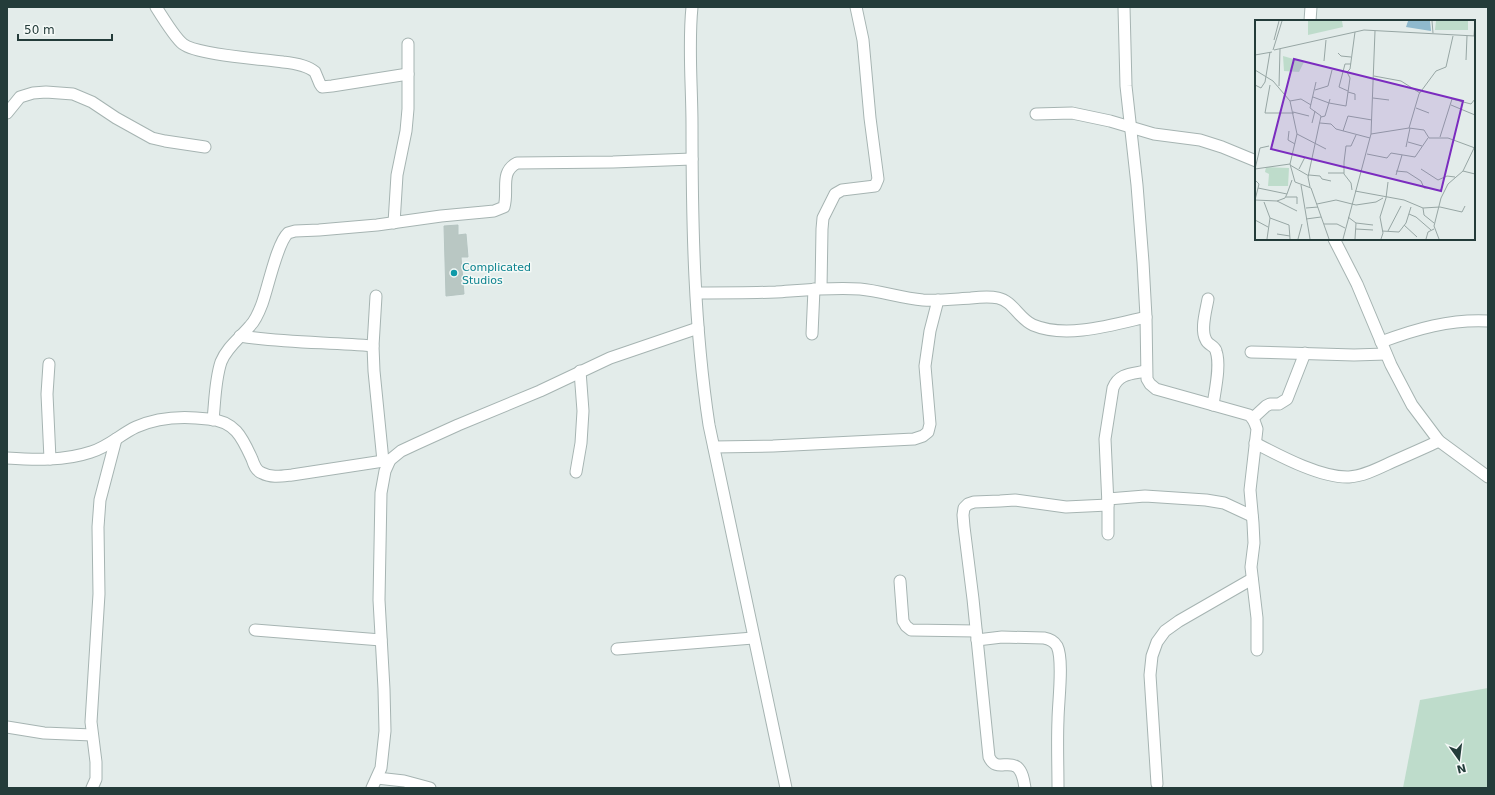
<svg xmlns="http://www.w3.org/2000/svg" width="1495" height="795" font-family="'DejaVu Sans',sans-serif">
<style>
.green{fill:#bedccb}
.building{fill:#b9c7c3;stroke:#b6c5c2}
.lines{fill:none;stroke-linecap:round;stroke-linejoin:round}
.street-casing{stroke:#a6b4b2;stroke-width:13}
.street{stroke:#fff;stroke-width:11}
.culture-dot{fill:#0f9aa8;stroke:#f4f9f7;stroke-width:1.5}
.labels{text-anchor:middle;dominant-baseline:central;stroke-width:3;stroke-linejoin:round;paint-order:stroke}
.culture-label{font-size:11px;fill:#0d838f;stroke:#f4f9f7;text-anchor:start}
.inset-road{fill:none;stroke:#97a6a4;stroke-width:1}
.view{fill:#7b2cbf;fill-opacity:0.15;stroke:#7b2cbf;stroke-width:2}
.inset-edge{fill:none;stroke:#243c3a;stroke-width:2}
</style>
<rect width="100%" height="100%" fill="#e3ecea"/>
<!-- green -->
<polygon class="green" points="1488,688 1488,788 1403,788 1420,700"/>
<!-- building -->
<polygon class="building" points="458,225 458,235 466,234 468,257 461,257 464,294 446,296 444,226"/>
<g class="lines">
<defs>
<g id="street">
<path d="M156,7c5,8 20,32 27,37 14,11 80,15 100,18 10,1 24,3 32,10l5,12 2,3 10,-1 76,-12"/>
<path d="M692,7c-4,39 0,79 0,118 0,100 2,201 17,300l77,363"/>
<path d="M1124,7l2,79 11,99 6,77 3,55 1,62 3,5 6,5 93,26c5,4 6,8 8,14l-7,61 3,33 1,20 -3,24 6,51v32"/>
<polyline points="1310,21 1311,7"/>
<polyline points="7,113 20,97 33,93 46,92 73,94 92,102 116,118 152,138 165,141 205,147"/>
<polyline points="1036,114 1072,113 1110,121 1154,134 1200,140 1222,147 1256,161"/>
<polyline points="394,223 397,175 406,131 408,109 408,44"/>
<polyline points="1334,239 1357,284 1391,365 1412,405 1439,441 1488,477"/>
<polyline points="821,288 822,229 823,218 835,194 842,190 875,186 878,179 870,118 863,40 856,7"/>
<path d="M697,293c26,0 52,0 79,-1 28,-2 56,-5 84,-3 21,2 41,9 63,11 16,1 32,-1 48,-2 9,-1 18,-2 27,0 15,3 21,21 35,27 33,14 79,0 113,-8"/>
<polyline points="376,296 373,346 374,371 383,461"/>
<path d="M1208,299c-2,12 -8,31 -2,41 2,5 9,6 10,11 5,14 -1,39 -3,54"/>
<polyline points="812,334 814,289"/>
<path d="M240,336c44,7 88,6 133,10"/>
<path d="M1381,342c35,-13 69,-23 107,-21"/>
<polyline points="1251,352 1354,355 1386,354"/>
<polyline points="49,364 47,394 50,459"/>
<polyline points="1253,418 1266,406 1270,404 1279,404 1287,399 1305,353"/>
<path d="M213,420c2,-19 2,-40 8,-58 6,-15 19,-24 29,-36 6,-6 9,-14 12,-22 6,-16 15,-61 26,-71l7,-2 24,-1 58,-5 64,-9 43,-4 10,-1 10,-4c5,-16 -5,-35 13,-44l96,-1 79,-3"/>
<path d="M1255,443c25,13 66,35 94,34 15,-1 30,-9 43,-15 16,-7 32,-14 47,-21"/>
<polyline points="714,447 773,446 914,439 923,436 928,432 930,424 925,366 930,331 938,300"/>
<path d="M7,458c28,2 57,3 84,-6 17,-5 30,-18 45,-25 22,-10 49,-11 72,-8 27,2 34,18 44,40 2,6 4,12 10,14 9,5 20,3 30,2l98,-15"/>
<polyline points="576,472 581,443 583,411 580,371"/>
<polyline points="1108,499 1145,496 1206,500 1224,503 1252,516"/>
<path d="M1108,534v-29l-3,-66 8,-51c6,-15 19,-14 33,-17"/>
<polyline points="900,581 903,621 906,626 911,630 976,631"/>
<polyline points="255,630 381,640"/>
<path d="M977,640l25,-3 42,1c6,1 10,3 13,8 7,14 1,57 1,74 -1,23 0,45 0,68"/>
<polyline points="617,649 753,638"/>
<polyline points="7,727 44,733 92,735"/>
<polyline points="377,778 404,781 430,788"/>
<polyline points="1157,784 1150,675 1152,656 1157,642 1165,631 1179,621 1252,579"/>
<polyline points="92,788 96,779 96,762 91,722 99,594 98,527 100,500 116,439"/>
<polyline points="372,788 381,768 385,731 384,689 379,600 381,493 385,471 390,460 401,451 416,444 458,425 540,391 610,358 698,328"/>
<path d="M1025,788c-1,-6 -2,-16 -8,-21 -10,-7 -21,5 -28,-10l-16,-158 -9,-72 -1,-12 1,-7 4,-4 6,-2 26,-1 15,-1 51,7 42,-2"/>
</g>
</defs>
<!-- street casing -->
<use href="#street" class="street-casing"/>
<!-- street -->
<use href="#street" class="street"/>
</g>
<!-- markers -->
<circle class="culture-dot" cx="454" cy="273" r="4"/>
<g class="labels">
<!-- culture labels -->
<g class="culture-label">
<text x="462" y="267">Complicated<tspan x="462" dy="13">Studios</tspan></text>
</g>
</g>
<!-- overview -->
<g transform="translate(1255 20)">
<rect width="220" height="220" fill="#e3ecea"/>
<path d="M53,1h34l1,6 -35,8zM181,1h32v9h-33zM28,36l21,6 -5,10 -15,-1zM11,147l23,1 -1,18h-20l1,-12 -4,-2z" fill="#bedccb"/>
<path d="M153,1h22l1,10 -25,-4z" fill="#8fb9cd"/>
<path class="inset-road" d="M177,1l1,12M219,16l1,-14M19,20l5,-19M18,30l9,-29M19,30l90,-20 111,6M83,33l3,3 10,1M0,35l17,-3M211,40l1,-24M69,41l2,-21M0,50l18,11 17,20 7,33 -7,30 -35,5M119,56l27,5 19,12M0,65l6,3 4,-6 5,-30M15,65l-5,28h29M24,66l1,-37M60,70l13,-4 4,-16M93,71l-9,-4 6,-23h6M93,72l7,2v6M58,77l16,6M118,78l16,2M35,81l11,-2 10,6M74,83l17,3 4,-28 -3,-6 3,-3 5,-37M196,85l24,10M161,88l13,5M38,92l16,4M66,97l4,-1 5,-17M57,103l3,-12M65,103l11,1 5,5 34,9M154,108l15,2 5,8h19l27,10M34,111l-1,9 7,4M88,111l5,-15 24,4M42,114l29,15M116,114l38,-6 10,-34 17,-23 10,-4 7,-31M185,117l12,-38 19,5 4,-5M153,122l14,4M151,127l4,-19M112,134l20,4 4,-5 24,4 13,-19M35,144l5,18 16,6 18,51M35,145l19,11M0,149l5,-21 9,-2M44,149l6,-12M166,149l17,11 9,-4 8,1M141,151l11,1 14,9 3,7h5M208,151l12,3M73,153h16M54,155l11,1 2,3 9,2M141,155l6,-20M46,165l9,54M55,167l-2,-10 13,-61 -11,-8 6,-26M3,168l29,6 5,-14M97,170l-1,-7 -7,-9v-12l2,-16h5l5,-11M100,171l49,9 19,8 17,-1 22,5 3,-6M31,177h11v7M131,178l2,-16M0,180l22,1 8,-3 2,-4M0,180l4,-16 -4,-4M22,181l20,10M9,182l6,16 -3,21M62,184l19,-4 20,5 20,-3 7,-4M51,188l12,-1M168,188l1,7 10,8M154,194l7,3 15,13M93,197l8,6 -1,16M15,198l19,7 1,14M51,199l15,-2M0,200l13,7M101,203l17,2M69,204h13l8,4M149,205l13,12M101,209l17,1M127,211l17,1 7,-9 5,-16M133,211l13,-25M22,214l13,2M43,219l4,-15M88,219l28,-105 4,-103M126,219l2,-6 -3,-16 6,-19M171,219l2,-7 6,-3M184,219l-5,-13 7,-28 7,-14 15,-13 12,-25"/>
<path class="view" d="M39,39l169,42 -22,90 -170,-42z"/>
<rect width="220" height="220" class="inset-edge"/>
</g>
<!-- border -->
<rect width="1495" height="795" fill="none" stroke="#243c3a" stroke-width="16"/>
<!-- north arrow -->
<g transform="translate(1459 759) rotate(166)" stroke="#f4f9f7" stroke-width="3" paint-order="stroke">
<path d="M0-3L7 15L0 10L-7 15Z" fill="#243c3a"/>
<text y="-6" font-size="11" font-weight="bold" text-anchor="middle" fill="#243c3a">N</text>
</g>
<!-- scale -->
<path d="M18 34v6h94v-6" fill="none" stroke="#243c3a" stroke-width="2"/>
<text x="24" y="34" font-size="12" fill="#243c3a" stroke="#f4f9f7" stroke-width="3" paint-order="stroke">50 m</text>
</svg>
